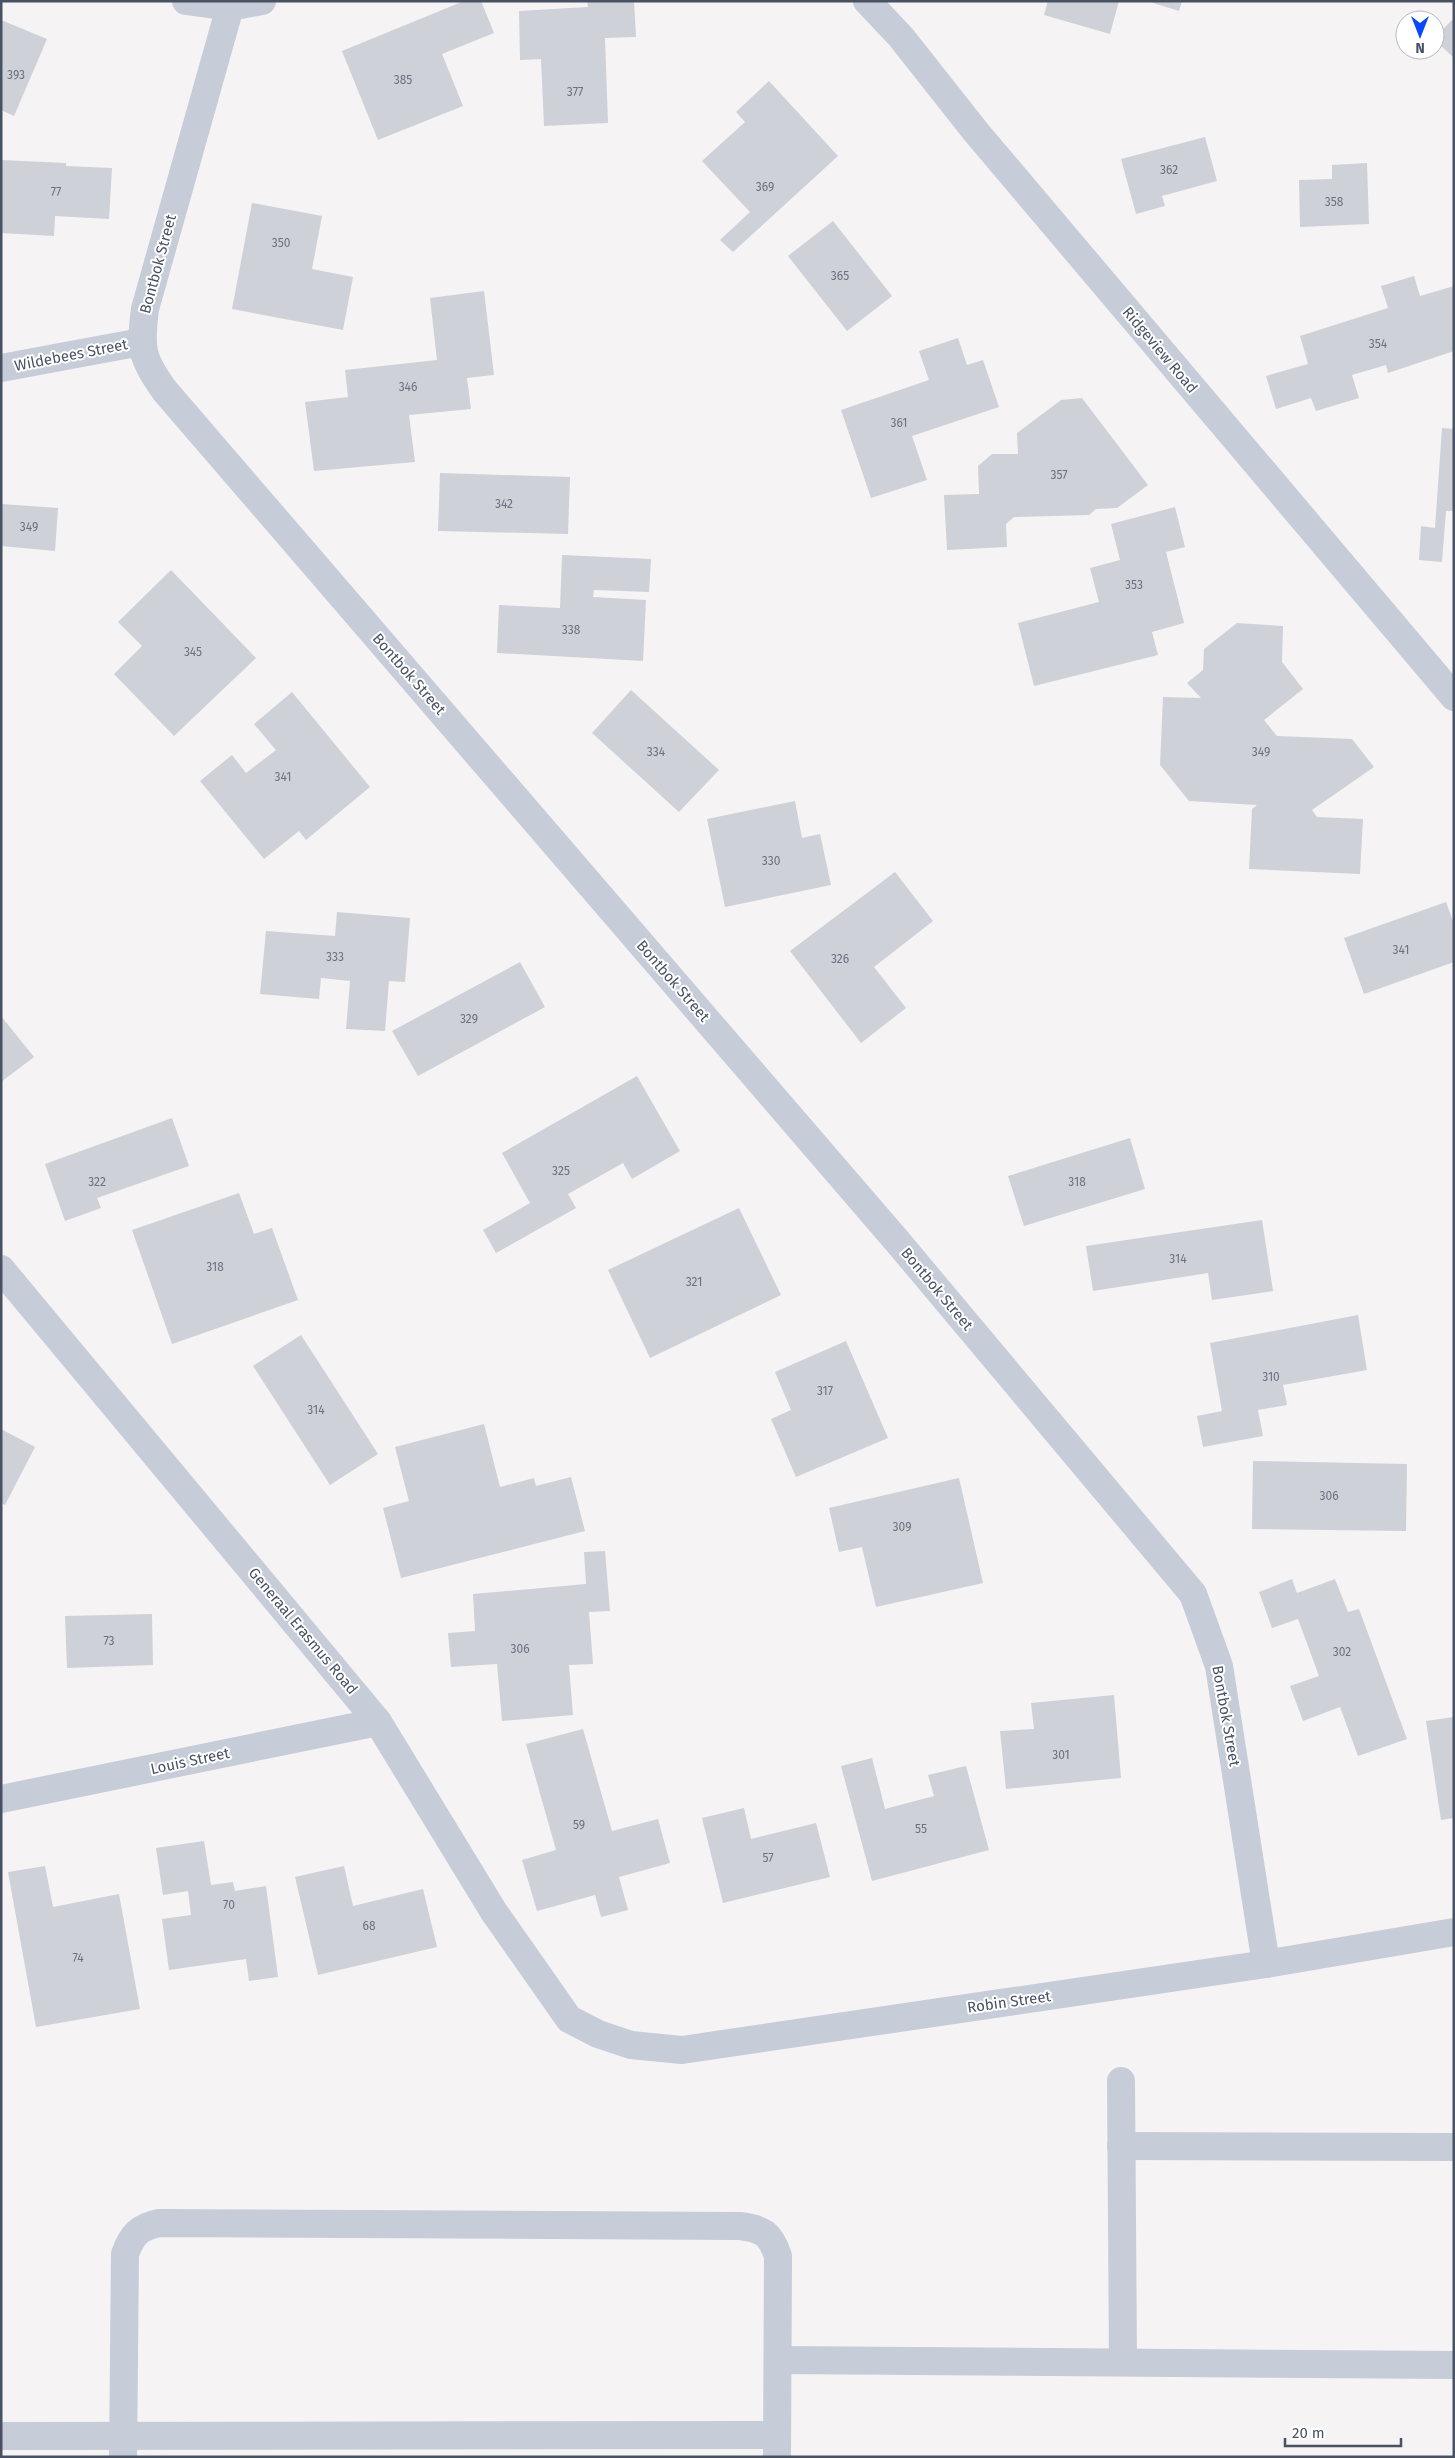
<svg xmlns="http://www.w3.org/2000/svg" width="1455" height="2458" font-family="'Fira Sans',sans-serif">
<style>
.building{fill:#cfd1d8}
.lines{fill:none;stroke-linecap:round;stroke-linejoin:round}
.street{stroke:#c6ccd8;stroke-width:28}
.labels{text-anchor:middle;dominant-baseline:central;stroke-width:4;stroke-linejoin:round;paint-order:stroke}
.number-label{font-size:12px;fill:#6a7280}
.street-label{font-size:15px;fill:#485263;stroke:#fff}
</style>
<rect width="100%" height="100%" fill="#f5f3f3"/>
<!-- building -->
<g class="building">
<polygon points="464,1 481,1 494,33 442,54 463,106 378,140 342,51"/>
<polygon points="587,1 634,1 636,37 605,38 608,123 544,126 541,59 520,60 519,11 588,7"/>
<polygon points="1048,1 1119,1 1110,34 1044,15"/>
<polygon points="1147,1 1182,1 1179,11"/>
<polygon points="1454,18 1454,58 1435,40 1435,37"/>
<polygon points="1,20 47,39 14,116 1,110"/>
<polygon points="769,81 838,156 733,252 720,240 750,212 702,161 745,122 736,112"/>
<polygon points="1205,137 1217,181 1162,196 1165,206 1136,214 1121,159"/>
<polygon points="1,160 66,163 66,166 112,168 109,219 55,216 54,236 1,233"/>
<polygon points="1367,163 1369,224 1300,227 1299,180 1332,179 1332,165"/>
<polygon points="252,203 322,216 312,269 353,277 343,330 232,309"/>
<polygon points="833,221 892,296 847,331 788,256"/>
<polygon points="1414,276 1420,296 1454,286 1454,351 1388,373 1386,365 1352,375 1359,398 1316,411 1311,398 1276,409 1266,376 1308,364 1300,336 1388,308 1381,286"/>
<polygon points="484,291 494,375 467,378 471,409 409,415 415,462 314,471 305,402 348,397 345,370 437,360 430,298"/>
<polygon points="958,338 967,365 983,360 999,407 912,436 927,480 871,498 841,410 929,380 919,351"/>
<polygon points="1082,398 1148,485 1117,508 1096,509 1089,515 1014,517 1006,524 1007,547 947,550 944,495 979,494 978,466 992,454 1018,454 1017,433 1061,400"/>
<polygon points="1442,428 1454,429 1454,511 1446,511 1442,562 1419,560 1421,526 1435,528"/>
<polygon points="440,473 570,477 568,534 438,531"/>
<polygon points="1,504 58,508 55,551 1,546"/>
<polygon points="1175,507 1185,547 1166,552 1184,623 1152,632 1158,655 1034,686 1018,623 1099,602 1090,568 1120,560 1111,524"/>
<polygon points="562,555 651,559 649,592 594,590 593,597 646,600 643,661 497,653 499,605 560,608"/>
<polygon points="171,570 256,658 174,736 114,674 142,646 118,622"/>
<polygon points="1237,623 1283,626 1282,662 1303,689 1264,720 1277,736 1352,739 1374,767 1312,810 1317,817 1363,819 1360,874 1249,869 1252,809 1257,805 1189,801 1160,765 1163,697 1201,698 1187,683 1203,670 1204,649"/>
<polygon points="631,690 719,770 679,812 592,733"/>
<polygon points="292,692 370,787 306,840 299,831 264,859 200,781 232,755 246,773 276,750 254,724"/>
<polygon points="795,801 802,838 820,834 831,885 725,907 707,819"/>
<polygon points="895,872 933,921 874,967 906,1008 861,1043 790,951"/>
<polygon points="1446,902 1454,924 1454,962 1364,994 1344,938"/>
<polygon points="337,912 410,918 405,982 389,981 385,1031 346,1029 350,981 321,978 319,999 260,994 266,931 335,936"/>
<polygon points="520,962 545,1007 418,1076 392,1031"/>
<polygon points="1,1016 34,1057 1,1082"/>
<polygon points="637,1076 680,1151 632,1179 623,1163 568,1194 576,1208 496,1253 483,1230 530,1203 502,1153"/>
<polygon points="172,1118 189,1166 97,1198 101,1208 65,1221 45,1164"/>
<polygon points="1130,1138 1145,1189 1024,1226 1008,1176"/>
<polygon points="239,1193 254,1234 272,1228 298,1300 172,1344 132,1230"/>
<polygon points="739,1208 781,1295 650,1358 608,1270"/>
<polygon points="1262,1220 1273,1291 1212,1300 1208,1273 1093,1291 1086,1246"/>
<polygon points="1358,1315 1367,1370 1283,1385 1287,1405 1258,1410 1263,1436 1203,1447 1197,1416 1222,1411 1210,1343"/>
<polygon points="301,1335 378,1454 330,1485 253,1366"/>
<polygon points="846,1341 888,1438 796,1477 771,1419 791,1410 775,1372"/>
<polygon points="484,1424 500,1487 534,1478 536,1486 571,1477 585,1531 401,1578 383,1508 409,1501 395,1447"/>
<polygon points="1,1429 35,1447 5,1505 1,1503"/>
<polygon points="1253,1461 1407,1464 1406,1531 1252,1529"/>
<polygon points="959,1478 983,1583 876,1607 862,1547 839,1552 829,1508"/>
<polygon points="605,1551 610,1611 589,1612 593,1664 569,1665 573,1715 502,1721 497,1664 451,1667 448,1633 475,1631 473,1594 586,1584 584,1552"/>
<polygon points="1292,1579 1297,1593 1335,1579 1348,1612 1359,1609 1407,1739 1358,1756 1340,1707 1303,1721 1290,1686 1319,1676 1298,1619 1272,1628 1259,1592"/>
<polygon points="152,1614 153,1665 67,1668 65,1616"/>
<polygon points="1114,1695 1121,1778 1006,1789 1000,1731 1034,1729 1031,1703"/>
<polygon points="1454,1717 1454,1818 1441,1820 1426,1721"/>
<polygon points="583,1729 612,1831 658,1819 670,1863 619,1877 628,1910 601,1917 595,1895 537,1911 522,1860 556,1850 526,1744"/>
<polygon points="872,1758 885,1809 934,1796 928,1775 966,1766 989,1850 872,1881 841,1766"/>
<polygon points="744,1808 751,1839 816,1823 830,1877 723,1903 702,1818"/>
<polygon points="204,1841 211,1885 233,1882 235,1891 266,1886 278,1977 249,1981 246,1959 169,1970 162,1919 191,1915 188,1891 163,1895 156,1848"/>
<polygon points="45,1866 53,1907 119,1894 140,2009 36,2027 8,1872"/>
<polygon points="344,1866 353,1906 423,1889 437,1947 318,1975 295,1877"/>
</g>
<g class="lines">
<!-- street -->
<g class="street">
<polyline points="186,1 230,7 262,1"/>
<polyline points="867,1 901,37 976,132 1454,697"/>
<path d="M230,7l-85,302c-5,39 -4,49 20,82l732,850 296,353 26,72 47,298"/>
<polyline points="1,368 141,342"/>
<polyline points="1,1269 378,1722 494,1912 569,2019 598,2034 631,2045 682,2050 1266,1964 1454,1932"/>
<polyline points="1,1799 378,1722"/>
<polyline points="1121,2081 1123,2362"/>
<polyline points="1121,2146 1454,2147"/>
<polyline points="778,2360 1454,2365"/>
<polyline points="1,2436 777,2435"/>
<path d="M123,2457l2,-203c7,-19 14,-27 34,-31l581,3c23,3 30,7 38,30l-1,201"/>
</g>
</g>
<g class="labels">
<!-- number labels -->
<g class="number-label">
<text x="16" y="75">393</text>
<text x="403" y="80">385</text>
<text x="575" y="92">377</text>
<text x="1169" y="170">362</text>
<text x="765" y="187">369</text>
<text x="56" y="192">77</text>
<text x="1334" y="202">358</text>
<text x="281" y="243">350</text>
<text x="840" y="276">365</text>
<text x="1378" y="344">354</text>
<text x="408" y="387">346</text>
<text x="899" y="423">361</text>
<text x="1059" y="475">357</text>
<text x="504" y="504">342</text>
<text x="29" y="527">349</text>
<text x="1134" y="585">353</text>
<text x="571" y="630">338</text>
<text x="193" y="652">345</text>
<text x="656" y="752">334</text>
<text x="1261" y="752">349</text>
<text x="283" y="777">341</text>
<text x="771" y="861">330</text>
<text x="1401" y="950">341</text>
<text x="335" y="957">333</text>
<text x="840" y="959">326</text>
<text x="469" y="1019">329</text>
<text x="561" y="1171">325</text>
<text x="97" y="1182">322</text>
<text x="1077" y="1182">318</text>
<text x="1178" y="1259">314</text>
<text x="215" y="1267">318</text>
<text x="694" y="1282">321</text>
<text x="1271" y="1377">310</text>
<text x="825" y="1391">317</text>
<text x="316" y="1410">314</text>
<text x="1329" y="1496">306</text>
<text x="902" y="1527">309</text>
<text x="109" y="1641">73</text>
<text x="520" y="1649">306</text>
<text x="1342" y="1652">302</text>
<text x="1061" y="1755">301</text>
<text x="579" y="1825">59</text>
<text x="921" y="1829">55</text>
<text x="768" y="1858">57</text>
<text x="229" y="1905">70</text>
<text x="369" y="1926">68</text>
<text x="78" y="1958">74</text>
</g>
<!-- street labels -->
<g class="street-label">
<text transform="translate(158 264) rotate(-75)">Bontbok Street</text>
<text transform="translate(1160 350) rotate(50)">Ridgeview Road</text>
<text transform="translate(71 355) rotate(-11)">Wildebees Street</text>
<text transform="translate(409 674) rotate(49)">Bontbok Street</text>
<text transform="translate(673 981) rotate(49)">Bontbok Street</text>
<text transform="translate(937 1289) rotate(50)">Bontbok Street</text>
<text transform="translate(303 1631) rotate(50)">Generaal Erasmus Road</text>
<text transform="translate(1226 1716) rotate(80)">Bontbok Street</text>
<text transform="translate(190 1761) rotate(-12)">Louis Street</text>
<text transform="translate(1009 2002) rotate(-8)">Robin Street</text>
</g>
</g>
<!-- border -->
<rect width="1455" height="2458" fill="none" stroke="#485263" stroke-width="5"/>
<!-- north arrow -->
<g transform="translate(1420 35) rotate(180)"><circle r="24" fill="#ffffff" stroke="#b6bac1"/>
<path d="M0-4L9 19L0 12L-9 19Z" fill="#084afa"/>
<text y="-8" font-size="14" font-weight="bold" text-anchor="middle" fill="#485263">N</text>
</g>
<!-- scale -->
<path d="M1285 2438v8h116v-8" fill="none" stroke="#485263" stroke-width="2.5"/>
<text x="1292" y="2438" font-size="15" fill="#485263" stroke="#ffffff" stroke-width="4" paint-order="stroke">20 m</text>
</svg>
